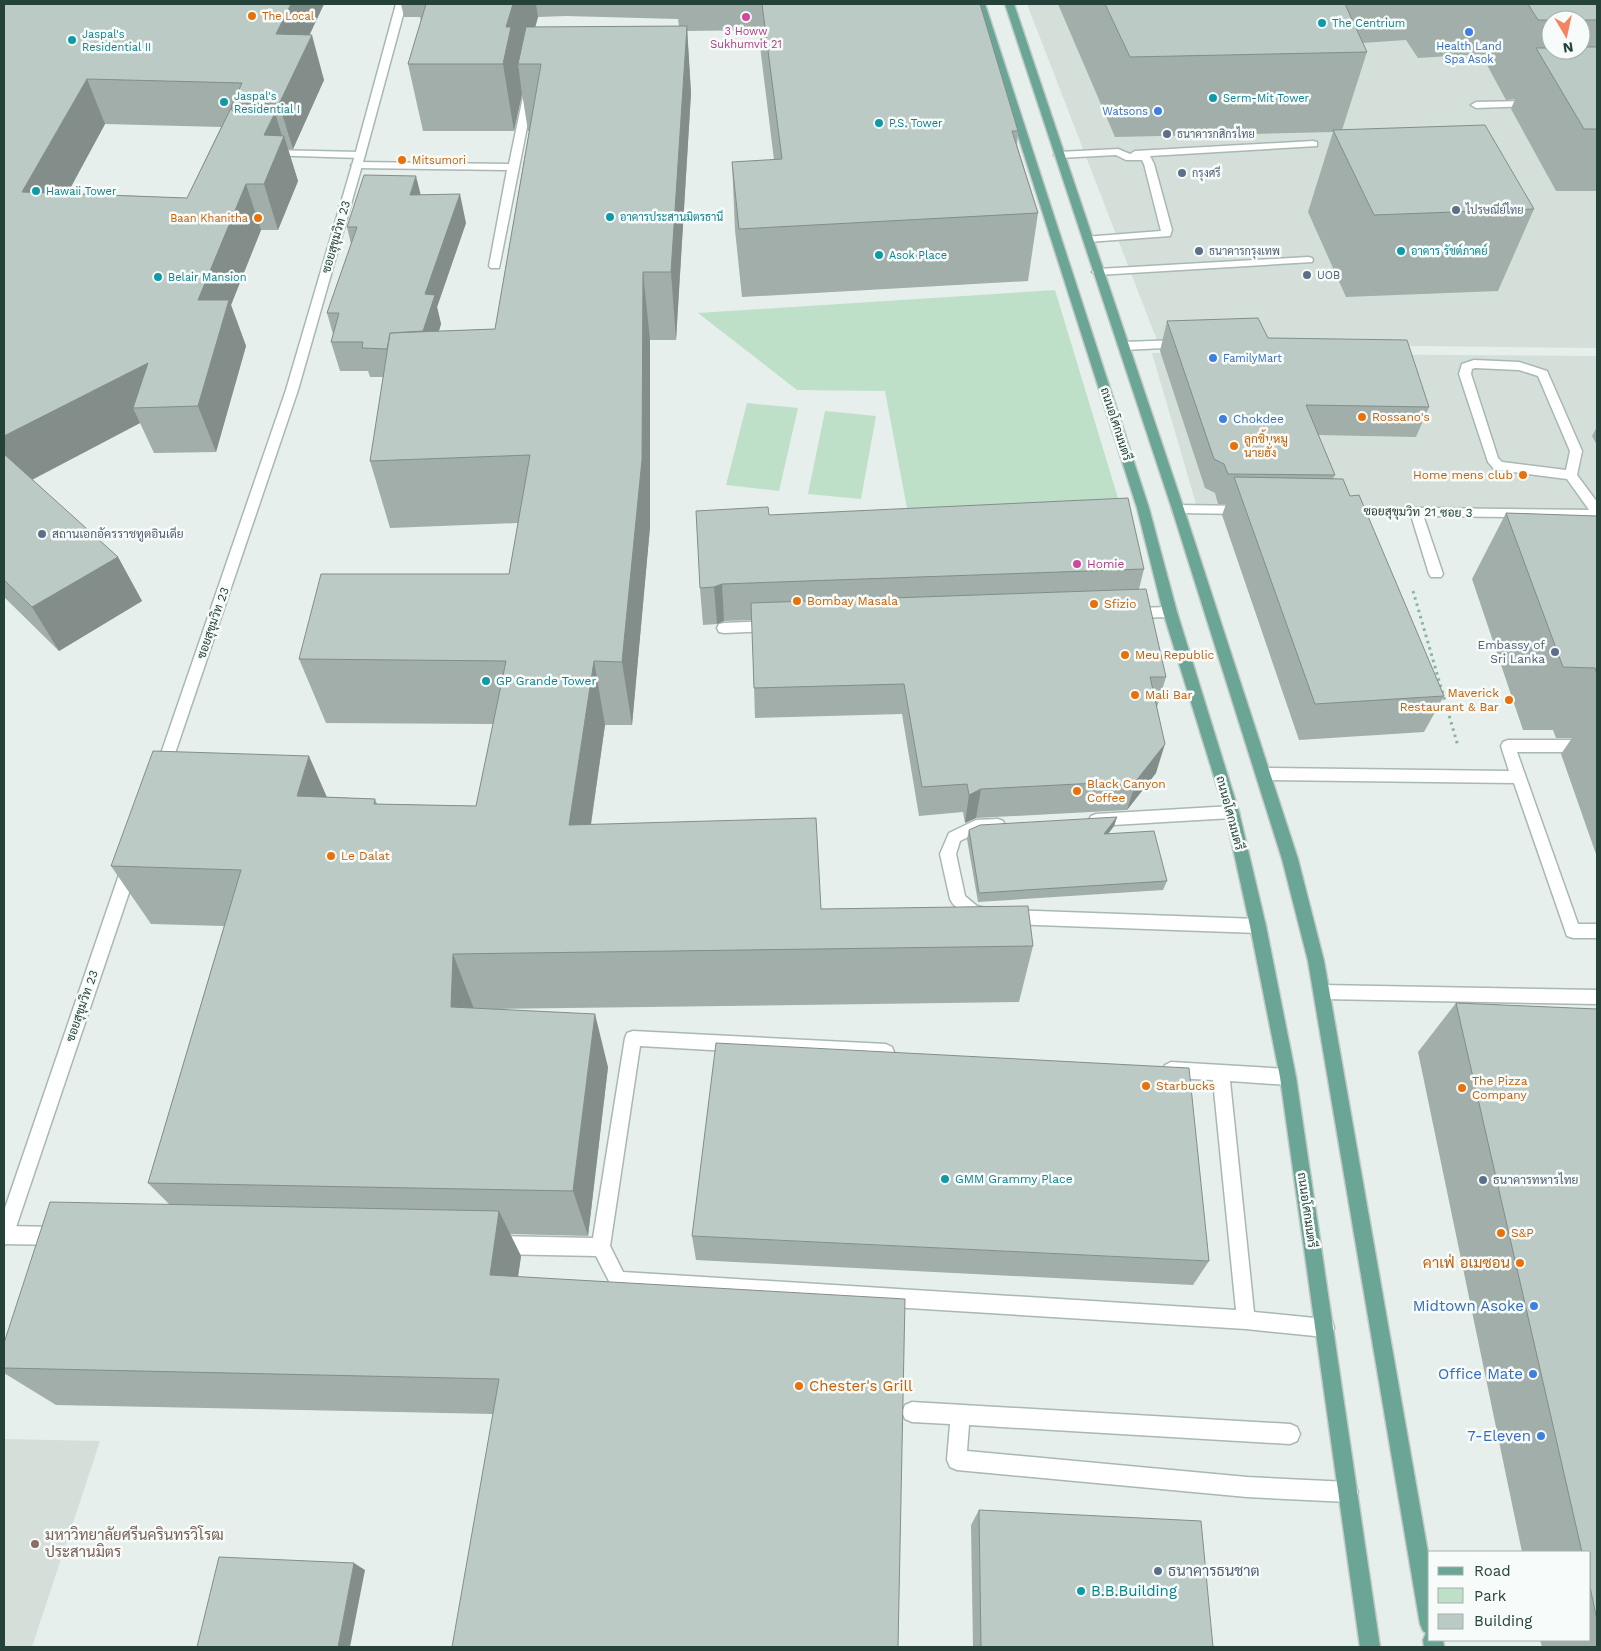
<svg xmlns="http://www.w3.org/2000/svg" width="1601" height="1651" font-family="'Work Sans',Sarabun,sans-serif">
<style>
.built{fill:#d4dfda;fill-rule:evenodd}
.green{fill:#bfe0c8}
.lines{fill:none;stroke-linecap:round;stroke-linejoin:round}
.lane-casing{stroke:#a8b8b2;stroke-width:3}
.street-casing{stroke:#a8b8b2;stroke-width:3}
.primary-casing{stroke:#c2cac8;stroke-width:3}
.path{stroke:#86b3a5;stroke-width:3;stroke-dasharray:2.5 4;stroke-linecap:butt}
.lane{fill:#fff;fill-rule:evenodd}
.street{fill:#fff;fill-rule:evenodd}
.primary{fill:#6aa596;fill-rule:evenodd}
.wall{fill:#a1aea9;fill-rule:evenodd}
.shaded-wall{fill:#838d89}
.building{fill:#bbcac4;stroke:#838d89}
.food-dot{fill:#e8710a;stroke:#f7fbf9;stroke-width:2}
.hotel-dot{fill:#d1479c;stroke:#f7fbf9;stroke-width:2}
.culture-dot{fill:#0f9aa8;stroke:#f7fbf9;stroke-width:2}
.shop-dot{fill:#3f7fe0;stroke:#f7fbf9;stroke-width:2}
.service-dot{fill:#5c6f8a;stroke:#f7fbf9;stroke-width:2}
.education-dot{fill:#8d6e63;stroke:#f7fbf9;stroke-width:2}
.labels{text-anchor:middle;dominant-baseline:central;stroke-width:5;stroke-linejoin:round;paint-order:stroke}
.far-food-label{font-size:11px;fill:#c56008;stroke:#f7fbf9;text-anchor:start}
.far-culture-label{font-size:11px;fill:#0d838f;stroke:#f7fbf9;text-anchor:start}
.far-hotel-label{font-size:11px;fill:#b23c85;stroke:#f7fbf9}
.far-shop-label{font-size:11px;fill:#366cbe;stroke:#f7fbf9}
.far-service-label{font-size:11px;fill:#4e5e75;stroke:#f7fbf9;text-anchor:start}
.street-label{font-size:12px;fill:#24423a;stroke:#f7fbf9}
.food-label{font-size:12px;fill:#c56008;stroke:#f7fbf9;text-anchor:start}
.shop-label{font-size:12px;fill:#366cbe;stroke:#f7fbf9;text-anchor:start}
.service-label{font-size:12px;fill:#4e5e75;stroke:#f7fbf9;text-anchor:start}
.hotel-label{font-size:12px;fill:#b23c85;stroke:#f7fbf9;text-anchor:start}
.culture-label{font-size:12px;fill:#0d838f;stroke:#f7fbf9;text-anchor:start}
.near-food-label{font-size:15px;fill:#c56008;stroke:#f7fbf9;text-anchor:end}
.near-shop-label{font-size:15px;fill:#366cbe;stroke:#f7fbf9;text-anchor:end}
.near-education-label{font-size:15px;fill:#785e54;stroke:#f7fbf9;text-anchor:start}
.near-service-label{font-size:15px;fill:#4e5e75;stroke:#f7fbf9;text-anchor:start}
.near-culture-label{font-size:15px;fill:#0d838f;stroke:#f7fbf9;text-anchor:start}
</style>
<rect width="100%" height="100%" fill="#e6efeb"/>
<!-- built -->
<g class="built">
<path d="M1027,4h570v344l-439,-5zM1551,20h30v30h-30z"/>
<polygon points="1152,353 1597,356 1597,514 1390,511 1196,504"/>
<polygon points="4,1439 100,1441 32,1647 4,1647"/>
</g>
<!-- green -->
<g class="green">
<polygon points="1055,290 1121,508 909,519 885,391 797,390 698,313"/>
<polygon points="747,403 798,408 779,491 726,485"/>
<polygon points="825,411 876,416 861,499 808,494"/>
</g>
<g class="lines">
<defs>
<g id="lane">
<polygon points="529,89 534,92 499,268 491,268 489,266 507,170 356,168 351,165 356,162 509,164 524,92"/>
<polygon points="1533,101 1538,104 1536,106 1476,108 1471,105 1476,102"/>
<polygon points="1313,141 1317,142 1317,146 1150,156 1154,164 1172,230 1170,236 1088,242 1083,239 1084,237 1161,231 1144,164 1142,160 1126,160 1116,155 1059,158 1054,155 1059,152 1118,149 1130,154 1135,151"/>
<polygon points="269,150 360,152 365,155 360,158 265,155 264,153"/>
<polygon points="1308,257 1312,258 1313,260 1312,262 1098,275 1092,272 1098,269"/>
<polygon points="1180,340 1186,344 1184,347 1124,350 1118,346 1124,342"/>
<path d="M1474,360l45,2 28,9 35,80 -5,24 20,27v13l-5,-1 -25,-35 -69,-9 -4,-1 -6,-7 -29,-88 3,-10zM1475,368l44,2 19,6 32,75 -4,19 -64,-8 -4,-4 -27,-84 1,-5z"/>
<polygon points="1416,508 1421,509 1422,512 1443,574 1441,577 1431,577 1429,574 1410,512 1411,509"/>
<polygon points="1170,607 1175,608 1177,612 1175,616 1170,617 1132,618 1127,617 1125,613 1127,609 1132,608"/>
<polygon points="771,621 776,622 778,626 776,630 771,631 724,633 719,632 717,628 719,624 724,623"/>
<polygon points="1508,740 1597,740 1597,752 1517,752 1578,924 1597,924 1597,938 1573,938 1567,936 1514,783 1263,780 1258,778 1256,774 1258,770 1263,768 1509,771 1501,746 1503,742"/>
<polygon points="1232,806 1237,808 1239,812 1237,816 1232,818 1096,826 1091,824 1089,820 1091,816 1096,814"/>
<polygon points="998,819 1003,821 1005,825 1003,829 978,832 960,841 956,854 965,896 977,906 990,909 992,914 990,919 984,921 967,917 953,904 950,899 940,854 949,833 976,820"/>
<polygon points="1009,910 1258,919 1264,921 1266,926 1264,931 1258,933 1009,924 1003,922 1001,917 1003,912"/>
<polygon points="633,1031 886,1044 892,1047 894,1052 892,1057 886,1060 640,1046 610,1246 623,1272 1236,1310 1213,1080 1171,1078 1165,1075 1163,1070 1165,1065 1171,1062 1288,1069 1294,1072 1296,1077 1294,1082 1288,1085 1230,1081 1254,1312 1325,1319 1332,1321 1334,1328 1332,1335 1325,1337 1246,1329 618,1290 612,1287 596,1256 495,1254 489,1251 486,1245 489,1239 495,1236 593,1238 625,1038 627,1033"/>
<polygon points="4,1226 59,1227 65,1230 68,1236 65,1242 59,1245 4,1244"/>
<polygon points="912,1402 1290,1424 1297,1427 1300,1434 1297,1441 1290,1444 969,1425 967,1451 1247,1477 1348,1482 1355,1485 1358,1492 1355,1499 1348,1502 1247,1497 957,1470 950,1467 947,1460 950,1424 912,1422 905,1419 902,1412 905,1405"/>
</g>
<g id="street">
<polygon points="396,4 406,4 365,155 298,390 169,771 167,775 162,777 157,775 155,771 286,390 355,155"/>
<polygon points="1178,505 1244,506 1249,507 1250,510 1249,513 1244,514 1178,513 1173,512 1172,509 1173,506"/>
<polygon points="1345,507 1597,510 1597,518 1345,515 1340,514 1339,511 1340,508"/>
<polygon points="130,860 135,861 138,866 13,1236 10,1242 4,1245 4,1211 122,866 125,861"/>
<polygon points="1322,985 1597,990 1597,1004 1322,999 1316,997 1314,992 1316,987"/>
</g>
<g id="primary">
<polygon points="976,4 985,4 1149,508 1177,612 1239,812 1266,926 1296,1077 1380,1647 1360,1647 1280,1077 1250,926 1225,812 1163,612 1137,508"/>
<polygon points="1005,4 1014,4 1184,509 1298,859 1324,961 1430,1564 1430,1640 1443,1640 1444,1647 1424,1647 1423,1640 1426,1633 1423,1631 1420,1624 1308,961 1282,859 1172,509"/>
</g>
</defs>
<!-- lane casing -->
<use href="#lane" class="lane-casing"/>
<!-- street casing -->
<use href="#street" class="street-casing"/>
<!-- primary casing -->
<use href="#primary" class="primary-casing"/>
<!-- path -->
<polyline class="path" points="1413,591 1458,746"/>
<!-- lane -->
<use href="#lane" class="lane"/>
<!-- street -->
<use href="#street" class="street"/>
<!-- primary -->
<use href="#primary" class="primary"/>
</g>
<!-- wall -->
<g class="wall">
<path d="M4,4h320l-15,31 15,45 -31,69h-5l10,32 -20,49h-17l-30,75 15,41 -30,106 -62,1 -14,-30 -108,57 86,77 24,44 -83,50 -55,-54zM105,124l116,3 -34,71 -120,-5z"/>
<path d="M401,4h579l38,127 -1,14 21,68 -10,68 -286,16 -7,-67 -3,-68 42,-2 -16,-130 -71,1 4,62 -15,247h-26v187l-18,198h-27l-14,100 230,84 212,37 -14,56 -521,7 110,58 -20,169 -78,-2 11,22 -3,21 -25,137 -437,-9 -52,-32v-30l165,-139 -21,-21 76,-257 -73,-2 -40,-58 216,-69 48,2 2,5 99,2 17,-82 -167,-1 -27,-64 210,-85 9,-51 -128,5 -20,-67 13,-84h-13l-2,-6h-28l-9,-29 2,-8 -6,-21 24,-69 -4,-17 73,-32 46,28 -29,84 4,17 -2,7 56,-2 34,-198h-1l-8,-51 2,14 -8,37h-91l-15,-67 13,-43 -1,-4h-16zM566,16l112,3 1,7 -144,1 3,-10z"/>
<path d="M1058,4h539v187h-41l-45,-82 4,-10 -9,1 -25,-46 -63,4 -12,-18 -44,3 5,9 -25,78 192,79 -36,82 -152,6 -38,-85 25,-80 -218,5zM1551,20h30v30h-30z"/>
<polygon points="1167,321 1268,338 1429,407 1416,437 1318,435 1335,475 1333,478 1350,496 1444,696 1424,732 1299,740 1222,515 1226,504 1218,504 1215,493 1205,488 1160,351"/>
<polygon points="1597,427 1597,445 1592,436"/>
<polygon points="1506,513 1597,516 1597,857 1561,754 1572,738 1556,738 1553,730 1523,730 1472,579"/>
<polygon points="769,515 1144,569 1139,589 1166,677 1157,707 1156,773 1127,810 976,818 965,823 963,812 919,816 902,714 755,718 752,620 724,621 717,624 703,625 700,588"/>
<polygon points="1117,817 1114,826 1108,834 1167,881 1163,890 978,902 967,839 969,830"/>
<polygon points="1456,1003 1597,1009 1597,1647 1542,1647 1540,1640 1590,1640 1590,1552 1522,1552 1418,1052"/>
<polygon points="692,1236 1209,1261 1193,1285 696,1260"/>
<polygon points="979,1510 1213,1647 973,1647 971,1525"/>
</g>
<!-- shaded-wall -->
<g class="shaded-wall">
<polygon points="291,4 324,4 289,79 276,34"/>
<polygon points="513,4 536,4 538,17 525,64 518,64 522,94 514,131 503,64 506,27"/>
<polygon points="687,26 691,93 676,340 671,272"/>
<polygon points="312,35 324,80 293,149 279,104"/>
<polygon points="87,79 105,124 44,237 22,192"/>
<polygon points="238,103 252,148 246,152 231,107"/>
<polygon points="275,113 283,139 284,136 298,181 278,230 264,184 264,135"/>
<polygon points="416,176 423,204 410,195"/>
<polygon points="246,184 261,230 231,305 246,346 216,452 198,406 198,300"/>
<polygon points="460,194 466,223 437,307 441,324 424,378 417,349 425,294"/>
<polygon points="643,272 650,340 650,527 632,725 622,662"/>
<polygon points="148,363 133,408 140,423 16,488 4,466 4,436"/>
<polygon points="118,557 142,601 59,651 32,607"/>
<polygon points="722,584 724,621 717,624 714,587"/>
<polygon points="594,661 605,725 582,885 569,825"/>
<polygon points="1165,744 1156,773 1127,810 1136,781"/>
<polygon points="309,756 336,818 297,796"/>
<polygon points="981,789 976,818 965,823 969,795"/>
<polygon points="1117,817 1114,826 1101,843 1104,834"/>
<polygon points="453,954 474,1009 451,1007"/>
<polygon points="595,1014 608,1067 588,1236 573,1191"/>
<polygon points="499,1211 521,1256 512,1317 490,1275"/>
<polygon points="354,1563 365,1570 350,1647 338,1647"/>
</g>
<!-- building -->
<g class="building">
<polygon points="4,4 291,4 276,34 312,35 279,104 238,103 231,107 242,83 87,79 22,192 187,198 231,108 233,112 275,113 264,135 284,136 264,184 246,184 198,300 229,300 198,406 133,408 148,363 4,436"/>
<polygon points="426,4 513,4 506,27 511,27 503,64 408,64"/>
<polygon points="762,4 980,4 1018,131 1012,131 1038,213 739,229 732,162 782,159"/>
<polygon points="1105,4 1345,4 1367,52 1130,57"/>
<polygon points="1528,4 1597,4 1597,20 1538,20"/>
<polygon points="687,26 671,272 643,272 642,460 622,662 594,661 569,825 816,818 821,909 1028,906 1033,946 453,954 451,1007 595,1014 573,1191 148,1183 241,870 111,866 153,751 309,756 297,796 375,799 374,804 476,806 506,661 299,659 321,574 509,574 530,455 370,461 390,333 495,329 541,64 518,64 526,27"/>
<polygon points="1581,47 1597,47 1597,129 1584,129 1536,48 1551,48 1551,50 1581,50"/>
<polygon points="1485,125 1534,209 1374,215 1333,130"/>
<polygon points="364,175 416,176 410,195 460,194 425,294 435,295 423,331 390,333 387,349 362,348 363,342 331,342 339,313 327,313 357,227 347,227"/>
<polygon points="1258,318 1268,338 1407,340 1429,407 1306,405 1335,475 1228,474 1224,464 1214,459 1167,321"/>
<polygon points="4,454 118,557 32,607 4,580"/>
<polygon points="1234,477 1343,479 1350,496 1359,495 1444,696 1315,704"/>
<polygon points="1128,498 1144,569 722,584 714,587 700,588 696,511 768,507 769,515"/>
<polygon points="1506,513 1597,516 1597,674 1595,668 1563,667"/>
<polygon points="1146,589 1166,677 1150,677 1165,744 1136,781 981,789 969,795 967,784 922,787 904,684 754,688 751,603"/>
<polygon points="1117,817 1104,834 1154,831 1167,881 979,893 969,830 980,825"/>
<polygon points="1456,1003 1597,1009 1597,1620 1590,1587 1590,1552 1582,1552"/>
<polygon points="716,1043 1189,1068 1209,1261 692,1236"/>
<polygon points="50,1202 499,1211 490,1275 905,1299 898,1647 452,1647 499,1379 4,1368 4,1343"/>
<polygon points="979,1510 1201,1521 1213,1647 981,1647"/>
<polygon points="219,1557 354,1563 338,1647 197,1647"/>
</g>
<!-- markers -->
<g class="food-dot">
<circle cx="252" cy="16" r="5"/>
<circle cx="402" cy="160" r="5"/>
<circle cx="258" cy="218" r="5"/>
<circle cx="1362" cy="417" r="5"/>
<circle cx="1234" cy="446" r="5"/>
<circle cx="1523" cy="475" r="5"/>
<circle cx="797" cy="601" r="5"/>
<circle cx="1094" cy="604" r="5"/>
<circle cx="1125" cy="655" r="5"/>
<circle cx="1135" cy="695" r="5"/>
<circle cx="1509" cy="700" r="5"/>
<circle cx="1077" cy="791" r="5"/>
<circle cx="331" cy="856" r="5"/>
<circle cx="1146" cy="1086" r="5"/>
<circle cx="1462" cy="1088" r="5"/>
<circle cx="1501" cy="1233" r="5"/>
<circle cx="1520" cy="1263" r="5"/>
<circle cx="799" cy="1386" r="5"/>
</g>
<g class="hotel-dot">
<circle cx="746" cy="17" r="5"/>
<circle cx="1077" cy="564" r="5"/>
</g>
<g class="culture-dot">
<circle cx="1322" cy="23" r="5"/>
<circle cx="72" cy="40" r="5"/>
<circle cx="1213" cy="98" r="5"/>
<circle cx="224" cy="102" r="5"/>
<circle cx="879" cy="123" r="5"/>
<circle cx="36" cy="191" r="5"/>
<circle cx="610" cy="217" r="5"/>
<circle cx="1401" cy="251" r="5"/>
<circle cx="879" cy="255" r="5"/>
<circle cx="158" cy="277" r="5"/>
<circle cx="486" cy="681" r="5"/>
<circle cx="945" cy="1179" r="5"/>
<circle cx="1081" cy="1591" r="5"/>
</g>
<g class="shop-dot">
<circle cx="1469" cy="32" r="5"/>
<circle cx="1158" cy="111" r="5"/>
<circle cx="1213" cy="358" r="5"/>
<circle cx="1223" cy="419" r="5"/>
<circle cx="1534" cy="1306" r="5"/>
<circle cx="1533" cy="1374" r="5"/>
<circle cx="1541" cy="1436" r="5"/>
</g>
<g class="service-dot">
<circle cx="1167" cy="134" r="5"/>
<circle cx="1182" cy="173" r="5"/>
<circle cx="1456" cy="210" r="5"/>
<circle cx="1199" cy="251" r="5"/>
<circle cx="1307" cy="275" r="5"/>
<circle cx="42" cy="534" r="5"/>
<circle cx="1555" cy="652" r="5"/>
<circle cx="1483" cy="1180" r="5"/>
<circle cx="1158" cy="1571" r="5"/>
</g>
<circle class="education-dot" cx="35" cy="1544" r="5"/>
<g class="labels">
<!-- far-food labels -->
<g class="far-food-label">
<text x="262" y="16">The Local</text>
<text x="412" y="160">Mitsumori</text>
<text x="248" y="218" text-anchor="end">Baan Khanitha</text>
</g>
<!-- far-culture labels -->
<g class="far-culture-label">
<text x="1332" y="23">The Centrium</text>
<text x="82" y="34">Jaspal's<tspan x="82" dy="13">Residential II</tspan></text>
<text x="234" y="96">Jaspal's<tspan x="234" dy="13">Residential I</tspan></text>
<text x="1223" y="98">Serm-Mit Tower</text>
<text x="889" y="123">P.S. Tower</text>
<text x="46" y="191">Hawaii Tower</text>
<text x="620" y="217">อาคารประสานมิตรธานี</text>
<text x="1411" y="251">อาคาร รัชต์ภาคย์</text>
<text x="889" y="255">Asok Place</text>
<text x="168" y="277">Belair Mansion</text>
</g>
<!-- far-hotel labels -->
<g class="far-hotel-label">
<text x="746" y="31">3 Howw<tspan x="746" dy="13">Sukhumvit 21</tspan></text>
</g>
<!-- far-shop labels -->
<g class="far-shop-label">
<text x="1469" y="46">Health Land<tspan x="1469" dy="13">Spa Asok</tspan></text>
<text x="1148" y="111" text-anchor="end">Watsons</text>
<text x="1223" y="358" text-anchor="start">FamilyMart</text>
</g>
<!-- far-service labels -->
<g class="far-service-label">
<text x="1177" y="134">ธนาคารกสิกรไทย</text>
<text x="1192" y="173">กรุงศรี</text>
<text x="1466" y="210">ไปรษณีย์ไทย</text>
<text x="1209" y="251">ธนาคารกรุงเทพ</text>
<text x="1317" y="275">UOB</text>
</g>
<!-- street labels -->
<g class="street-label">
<text transform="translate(336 237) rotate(-74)">ซอยสุขุมวิท 23</text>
<text transform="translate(1116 424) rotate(72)">ถนนอโศกมนตรี</text>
<text transform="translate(1418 512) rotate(1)">ซอยสุขุมวิท 21 ซอย 3</text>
<text transform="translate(213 623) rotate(-71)">ซอยสุขุมวิท 23</text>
<text transform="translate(1230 813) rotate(75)">ถนนอโศกมนตรี</text>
<text transform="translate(82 1006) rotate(-71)">ซอยสุขุมวิท 23</text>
<text transform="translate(1307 1210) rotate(82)">ถนนอโศกมนตรี</text>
</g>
<!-- food labels -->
<g class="food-label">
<text x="1372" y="417">Rossano's</text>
<text x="1244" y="439">ลูกชิ้นหมู<tspan x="1244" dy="14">นายฮั่ง</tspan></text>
<text x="1513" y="475" text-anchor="end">Home mens club</text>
<text x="807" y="601">Bombay Masala</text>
<text x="1104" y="604">Sfizio</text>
<text x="1135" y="655">Meu Republic</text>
<text x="1499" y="693" text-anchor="end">Maverick<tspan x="1499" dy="14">Restaurant &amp; Bar</tspan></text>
<text x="1145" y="695">Mali Bar</text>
<text x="1087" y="784">Black Canyon<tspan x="1087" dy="14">Coffee</tspan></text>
<text x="341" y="856">Le Dalat</text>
<text x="1472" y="1081">The Pizza<tspan x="1472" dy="14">Company</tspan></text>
<text x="1156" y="1086">Starbucks</text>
<text x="1511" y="1233">S&amp;P</text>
</g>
<!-- shop labels -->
<g class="shop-label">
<text x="1233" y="419">Chokdee</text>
</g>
<!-- service labels -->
<g class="service-label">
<text x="52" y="534">สถานเอกอัครราชทูตอินเดีย</text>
<text x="1545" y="645" text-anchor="end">Embassy of<tspan x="1545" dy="14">Sri Lanka</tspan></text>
<text x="1493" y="1180">ธนาคารทหารไทย</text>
</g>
<!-- hotel labels -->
<g class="hotel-label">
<text x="1087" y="564">Homie</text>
</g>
<!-- culture labels -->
<g class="culture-label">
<text x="496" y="681">GP Grande Tower</text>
<text x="955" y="1179">GMM Grammy Place</text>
</g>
<!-- near-food labels -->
<g class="near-food-label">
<text x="1510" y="1263">คาเฟ่ อเมซอน</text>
<text x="809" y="1386" text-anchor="start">Chester's Grill</text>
</g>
<!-- near-shop labels -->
<g class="near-shop-label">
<text x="1524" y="1306">Midtown Asoke</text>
<text x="1523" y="1374">Office Mate</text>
<text x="1531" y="1436">7-Eleven</text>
</g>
<!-- near-education labels -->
<g class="near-education-label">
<text x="45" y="1535">มหาวิทยาลัยศรีนครินทรวิโรฒ<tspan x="45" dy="17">ประสานมิตร</tspan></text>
</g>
<!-- near-service labels -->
<g class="near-service-label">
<text x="1168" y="1571">ธนาคารธนชาต</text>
</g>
<!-- near-culture labels -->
<g class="near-culture-label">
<text x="1091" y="1591">B.B.Building</text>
</g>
</g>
<!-- border -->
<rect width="1601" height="1651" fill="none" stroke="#24423a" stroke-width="10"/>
<!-- legend -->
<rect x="1428" y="1551" width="162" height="90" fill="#f7fbf9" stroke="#a3b1ad"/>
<rect x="1438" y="1567" width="25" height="8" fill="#6aa596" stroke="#a3b1ad"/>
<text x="1474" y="1576" font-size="15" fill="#24423a">Road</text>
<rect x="1438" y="1588" width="25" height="15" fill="#bfe0c8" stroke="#a3b1ad"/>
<text x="1474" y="1601" font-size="15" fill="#24423a">Park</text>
<rect x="1438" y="1614" width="25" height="15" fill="#bbcac4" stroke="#a3b1ad"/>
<text x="1474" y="1626" font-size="15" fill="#24423a">Building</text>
<!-- north arrow -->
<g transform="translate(1566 35) rotate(171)"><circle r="24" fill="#f7fbf9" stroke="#a3b1ad"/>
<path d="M0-4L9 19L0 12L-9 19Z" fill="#f4845f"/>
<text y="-8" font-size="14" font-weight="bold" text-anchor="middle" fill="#24423a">N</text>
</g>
</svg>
